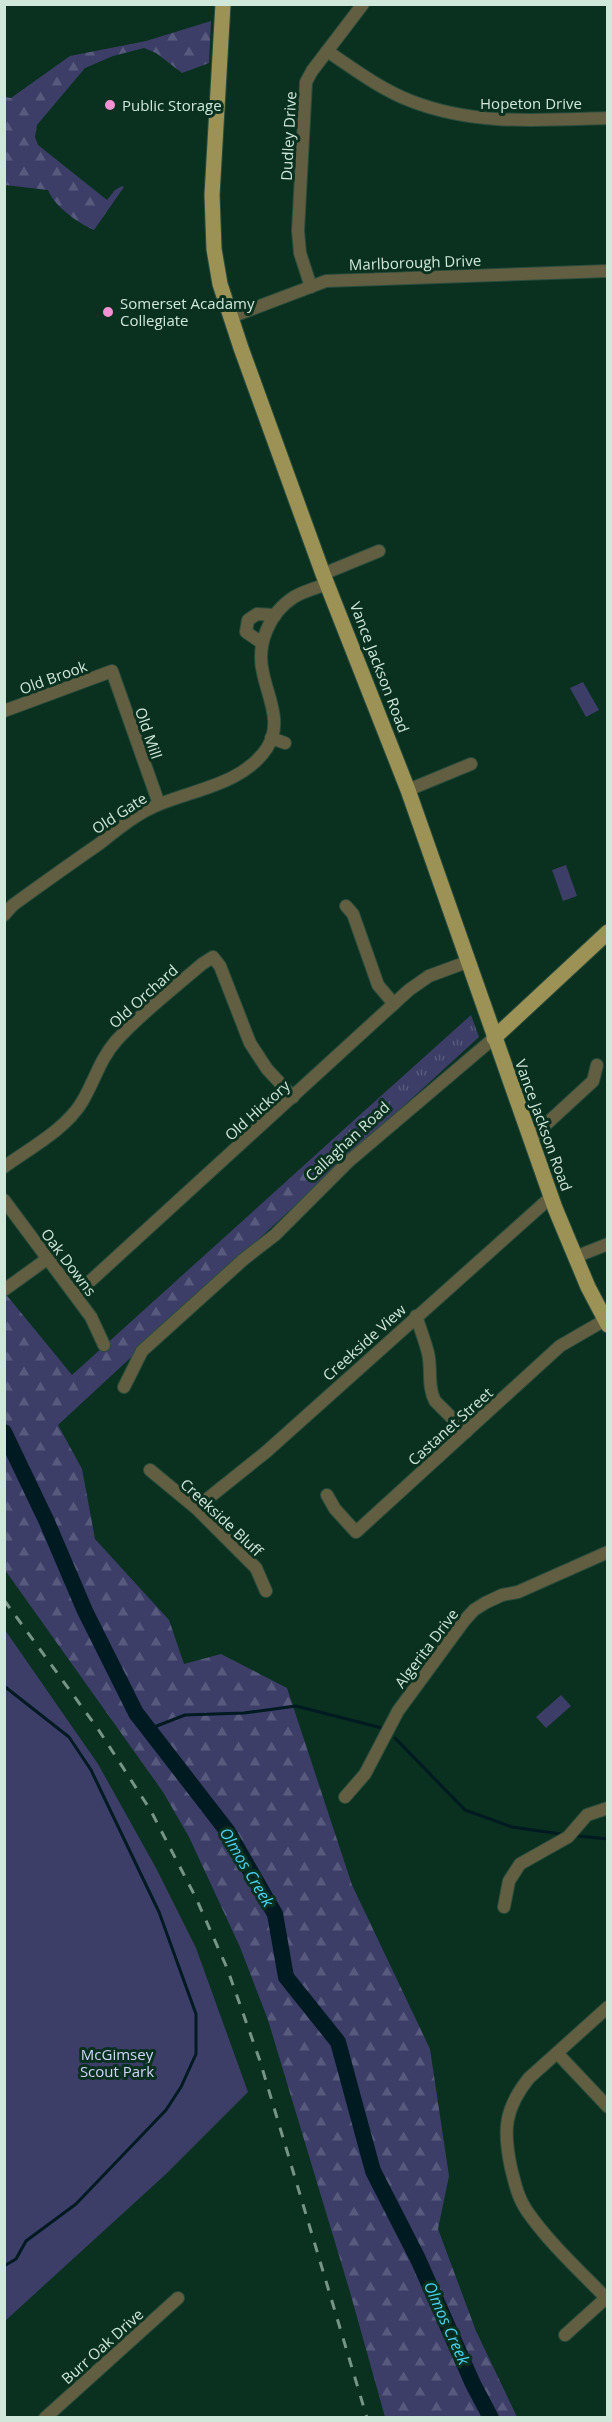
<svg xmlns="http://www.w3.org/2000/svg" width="612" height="2422" font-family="'Open Sans',sans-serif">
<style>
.grass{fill:url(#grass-tufts)}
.forest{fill:url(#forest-firs)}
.park{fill:#3c3e68}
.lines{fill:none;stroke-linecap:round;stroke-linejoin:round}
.stream{stroke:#001a22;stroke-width:3}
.river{stroke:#001a22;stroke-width:16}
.minor-casing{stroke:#2a4d3d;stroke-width:14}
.major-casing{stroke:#2a4d3d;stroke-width:17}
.minor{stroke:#625e41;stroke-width:12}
.major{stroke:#9c9255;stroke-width:15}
.rail{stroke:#769586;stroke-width:3;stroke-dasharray:10 10;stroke-linecap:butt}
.poi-dot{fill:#f491d3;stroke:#0a301f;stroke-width:2}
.labels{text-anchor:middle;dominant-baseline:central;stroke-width:6;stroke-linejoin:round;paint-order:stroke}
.street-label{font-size:15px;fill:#cfe8da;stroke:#0a301f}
.poi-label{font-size:15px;fill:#cfe8da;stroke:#0a301f;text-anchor:start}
.park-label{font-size:15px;fill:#d2d6fb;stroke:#0a301f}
.water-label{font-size:16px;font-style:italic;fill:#4cd4fa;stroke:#0a301f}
</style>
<defs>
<pattern id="grass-tufts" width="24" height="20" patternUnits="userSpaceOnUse" patternTransform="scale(1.5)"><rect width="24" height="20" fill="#3c3e68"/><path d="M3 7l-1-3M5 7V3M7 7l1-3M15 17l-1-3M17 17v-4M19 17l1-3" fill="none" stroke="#575a7d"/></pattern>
<pattern id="forest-firs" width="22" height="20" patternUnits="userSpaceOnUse" patternTransform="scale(1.5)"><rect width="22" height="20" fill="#3c3e68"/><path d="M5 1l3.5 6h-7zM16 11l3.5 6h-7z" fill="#575a7d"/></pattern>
</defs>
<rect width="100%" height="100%" fill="#0a301f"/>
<!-- grass -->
<polygon class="grass" points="471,1015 479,1037 316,1186 353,1121"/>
<!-- forest -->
<g class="forest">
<path d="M211,21l-2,42 -27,10 -26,-20 -12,-5 -31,8 -28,12 -48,57 -2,12 3,8 69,55 8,-10 7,-4 2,1 -30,43c-16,-7 -39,-23 -46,-40l-43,-5v-88l6,1 59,-42 76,-15z"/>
<polygon points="353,1121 316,1186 58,1425 82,1469 95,1539 169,1620 184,1664 221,1654 287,1688 352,1885 430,2049 449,2176 438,2229 476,2331 517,2417 385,2417 350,2292 268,2020 240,1947 189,1837 163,1792 5,1570 4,1292 72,1375"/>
</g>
<!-- park -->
<g class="park">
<polygon points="583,682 599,710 586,717 570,688"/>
<polygon points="566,865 577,896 563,901 552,870"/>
<polygon points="5,1630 98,1764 156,1868 196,1948 248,2092 166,2174 5,2321"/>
<polygon points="561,1695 571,1706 546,1728 536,1717"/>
</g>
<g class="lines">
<!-- stream -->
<g class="stream">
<polyline points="4,1686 69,1737 91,1770 159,1912 196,2014 196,2054 181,2087 166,2110 76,2204 26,2241 16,2259 4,2266"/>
<polyline points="149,1729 185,1715 244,1713 296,1706 382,1728"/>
<polyline points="395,1738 465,1810 512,1827 561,1834"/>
<polyline points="578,1836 608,1839"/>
</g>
<!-- river -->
<polyline class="river" points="4,1432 47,1522 85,1611 136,1713 228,1832 275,1914 286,1977 338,2042 373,2171 418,2259 473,2384 491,2418"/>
<defs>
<g id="minor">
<path d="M327,51c27,18 53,38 84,50 64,25 129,19 197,17"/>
<polyline points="311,287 300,253 298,231 306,82 312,71 363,4"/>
<polyline points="231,317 326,281 608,271"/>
<polyline points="323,574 379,551"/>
<polyline points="262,643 246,632 248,620 257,614 275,615"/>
<polyline points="4,711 112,671 159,804"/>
<polyline points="271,738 285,743"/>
<polyline points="408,790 471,764"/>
<polyline points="346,906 353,914 378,985 394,1004"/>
<path d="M4,915l9,-10c29,-21 57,-41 86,-61 19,-15 38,-31 61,-40 37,-15 84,-21 107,-56 16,-25 1,-50 -4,-75 -7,-28 6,-60 31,-76 10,-6 22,-9 33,-13"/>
<polyline points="530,1139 593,1081 597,1065"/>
<path d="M4,1167c26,-19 61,-37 78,-65 12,-20 18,-43 34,-61 25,-28 57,-52 86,-77l11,-7 7,9 30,77 17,26 26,28"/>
<polyline points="4,1200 91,1317 104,1345"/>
<polyline points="575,1257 608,1244"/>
<polyline points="4,1290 47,1259"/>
<polyline points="75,1295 409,990 429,976 467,962"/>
<path d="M416,1316c4,12 9,25 12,37 4,16 -1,33 7,48l31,31"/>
<polyline points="124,1387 142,1351 244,1259 275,1235 348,1162 494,1038"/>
<polyline points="150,1470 196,1508 256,1568 266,1591"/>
<polyline points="327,1495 335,1509 356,1532 560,1346 605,1320"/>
<polyline points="196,1508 266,1452 551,1197"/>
<polyline points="345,1797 365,1774 398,1711 464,1621 474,1610 485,1603 502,1595 518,1592 608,1552"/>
<polyline points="504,1907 509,1881 520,1864 568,1837 587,1815 608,1808"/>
<path d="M608,2007l-79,71c-25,31 -26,53 -18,90 4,16 7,30 16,43 22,32 54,61 81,89"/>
<polyline points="557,2053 608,2107"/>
<polyline points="565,2335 606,2298"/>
<polyline points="45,2418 178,2298"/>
</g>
<g id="major">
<polyline points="223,4 212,195 214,249 220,284 241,348 323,574 408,790 555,1208 588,1287 608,1325"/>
<polyline points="494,1038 608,932"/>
</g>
</defs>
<!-- minor casing -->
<use href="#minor" class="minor-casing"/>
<!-- major casing -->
<use href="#major" class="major-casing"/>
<!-- minor -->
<use href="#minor" class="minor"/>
<!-- major -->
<use href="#major" class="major"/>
<!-- rail -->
<polyline class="rail" points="4,1600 98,1729 151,1811 196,1898 227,1968 260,2061 367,2418"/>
</g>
<!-- markers -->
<g class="poi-dot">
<circle cx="110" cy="105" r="6"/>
<circle cx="108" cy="312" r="6"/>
</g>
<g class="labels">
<!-- street labels -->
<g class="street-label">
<text x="531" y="103">Hopeton Drive</text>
<text transform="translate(288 136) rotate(-87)">Dudley Drive</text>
<text transform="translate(415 262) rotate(-2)">Marlborough Drive</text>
<text transform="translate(380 667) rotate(69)">Vance Jackson Road</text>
<text transform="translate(53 677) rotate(-20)">Old Brook</text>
<text transform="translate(149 733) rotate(71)">Old Mill</text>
<text transform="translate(119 813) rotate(-33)">Old Gate</text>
<text transform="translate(143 996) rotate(-42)">Old Orchard</text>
<text transform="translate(257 1110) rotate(-42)">Old Hickory</text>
<text transform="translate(544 1125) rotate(70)">Vance Jackson Road</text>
<text transform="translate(347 1141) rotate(-43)">Callaghan Road</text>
<text transform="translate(69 1262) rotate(53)">Oak Downs</text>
<text transform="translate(364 1342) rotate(-42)">Creekside View</text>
<text transform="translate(450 1426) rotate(-42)">Castanet Street</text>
<text transform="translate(222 1517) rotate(43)">Creekside Bluff</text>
<text transform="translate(426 1648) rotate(-53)">Algerita Drive</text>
<text transform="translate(102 2346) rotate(-42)">Burr Oak Drive</text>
</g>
<!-- poi labels -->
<g class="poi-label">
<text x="122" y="105">Public Storage</text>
<text x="120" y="303">Somerset Acadamy<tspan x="120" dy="17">Collegiate</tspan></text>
</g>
<!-- park labels -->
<g class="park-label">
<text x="117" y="2054">McGimsey<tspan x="117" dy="17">Scout Park</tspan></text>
</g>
<!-- water labels -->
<g class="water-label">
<text transform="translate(247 1867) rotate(59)">Olmos Creek</text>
<text transform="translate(447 2323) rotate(66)">Olmos Creek</text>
</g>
</g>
<!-- border -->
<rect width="612" height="2422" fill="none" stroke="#cfe8da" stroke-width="12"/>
</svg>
